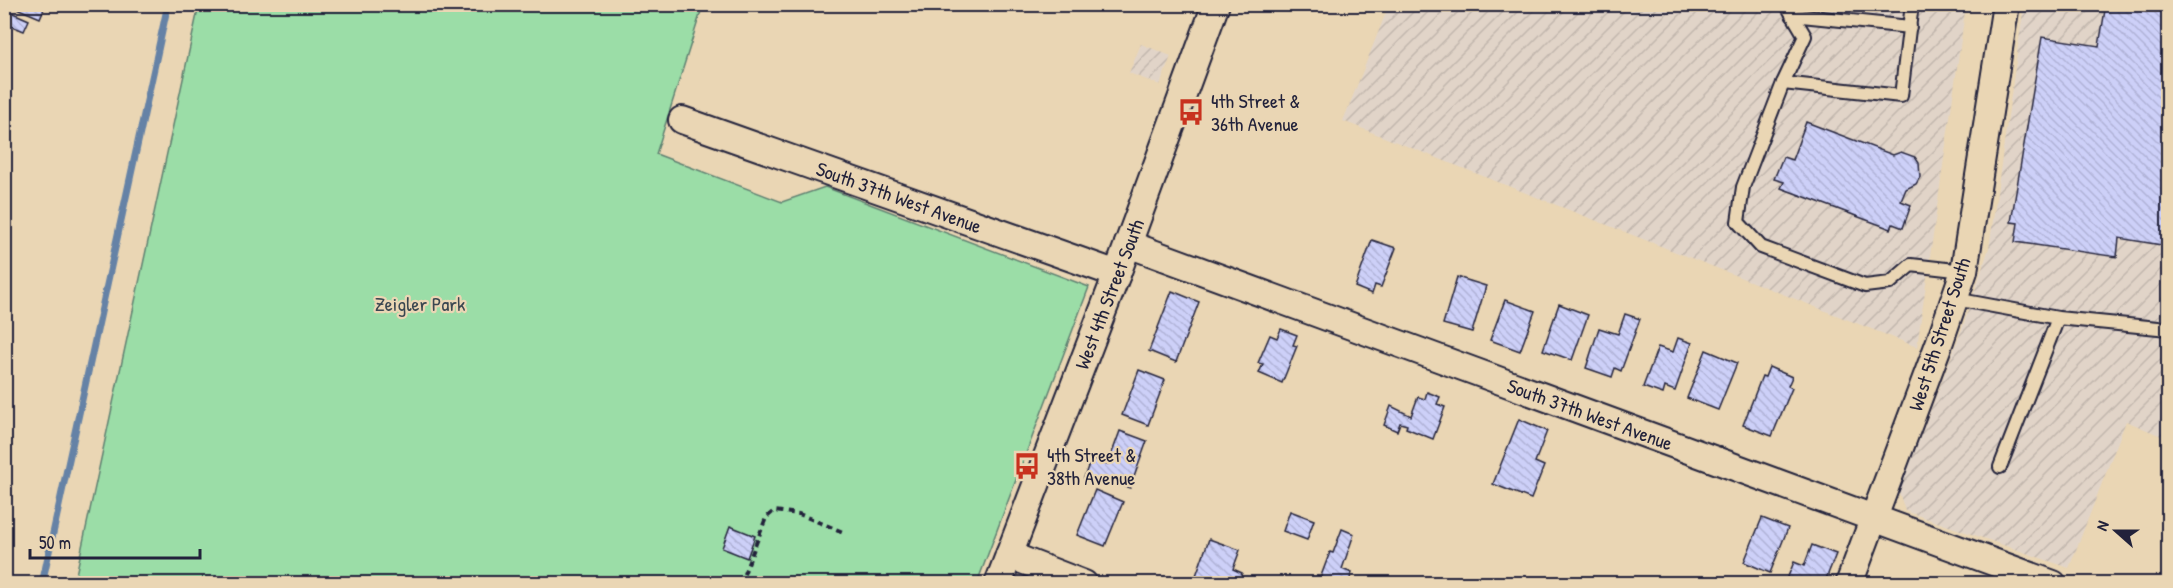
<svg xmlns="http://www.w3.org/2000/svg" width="2173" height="588" font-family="'Patrick Hand',sans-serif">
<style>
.industrial{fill:url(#industrial-furrows)}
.green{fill:#9bdda7;stroke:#5e8071;stroke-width:1.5}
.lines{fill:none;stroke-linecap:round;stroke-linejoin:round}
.stream{stroke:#6582a6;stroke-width:7}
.building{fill:url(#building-back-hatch);stroke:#22223b;stroke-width:1.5}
.service-casing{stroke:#22223b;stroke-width:16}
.minor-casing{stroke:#22223b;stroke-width:30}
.path{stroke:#22223b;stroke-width:4;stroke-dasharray:6 4.5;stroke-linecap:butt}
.service{stroke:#ead6b4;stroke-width:12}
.minor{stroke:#ead6b4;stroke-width:26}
.labels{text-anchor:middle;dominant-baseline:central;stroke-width:4.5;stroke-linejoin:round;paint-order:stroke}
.poi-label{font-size:20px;fill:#22223b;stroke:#ead6b4;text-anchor:start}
.street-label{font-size:20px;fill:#22223b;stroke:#ead6b4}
.park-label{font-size:20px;fill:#3a4751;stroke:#ead6b4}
</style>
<defs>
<pattern id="industrial-furrows" width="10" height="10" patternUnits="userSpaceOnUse" patternTransform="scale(1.5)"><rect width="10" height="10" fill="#e1d4c8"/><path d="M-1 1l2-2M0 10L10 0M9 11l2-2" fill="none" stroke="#c1b6ad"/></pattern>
<pattern id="building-back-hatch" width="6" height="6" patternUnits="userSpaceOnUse" patternTransform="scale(1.5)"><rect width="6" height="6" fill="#cdd0f8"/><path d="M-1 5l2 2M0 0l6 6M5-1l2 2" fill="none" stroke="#b0b2d6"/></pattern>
</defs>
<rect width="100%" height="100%" fill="#ead6b4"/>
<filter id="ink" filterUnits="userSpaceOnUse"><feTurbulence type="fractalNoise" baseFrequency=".0167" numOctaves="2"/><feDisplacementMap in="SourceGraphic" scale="12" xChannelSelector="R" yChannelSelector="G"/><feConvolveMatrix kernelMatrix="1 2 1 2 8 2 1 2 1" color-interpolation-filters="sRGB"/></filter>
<g filter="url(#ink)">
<!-- industrial -->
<g class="industrial">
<polygon points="1389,5 1966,5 1917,347 1343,121"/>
<polygon points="2024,5 2168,5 2168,439 2126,421 2069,568 1905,511 1899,492 1963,326 1989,248"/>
<polygon points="1141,44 1171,56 1160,85 1129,73"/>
</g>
<!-- green -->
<polygon class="green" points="199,5 703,5 656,154 782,202 825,187 1089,287 977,583 74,584"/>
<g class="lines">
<!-- stream -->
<polyline class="stream" points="42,584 168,4"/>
</g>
<!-- building -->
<g class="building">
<polygon points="7,4 46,4 40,18"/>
<polygon points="2106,4 2168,4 2168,246 2119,238 2117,257 2015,242 2018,223 2011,222 2042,37 2099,46"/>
<polygon points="4,9 29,20 24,31 4,23"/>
<polygon points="4,78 10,80 4,94"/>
<polygon points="1806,122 1893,155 1901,152 1915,157 1919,163 1920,177 1916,184 1906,189 1901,201 1911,205 1903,228 1893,224 1891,229 1781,188 1784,182 1774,179 1783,157 1792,160"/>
<polygon points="1372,240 1396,248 1381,287 1375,285 1372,294 1355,287"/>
<polygon points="1457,277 1486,286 1472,332 1443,324"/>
<polygon points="1172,291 1199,302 1176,362 1149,351"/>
<polygon points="1505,300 1535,311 1520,351 1490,340"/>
<polygon points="1559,304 1588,315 1572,360 1543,350"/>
<polygon points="1625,314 1640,319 1621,371 1615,368 1612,377 1586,368 1599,328 1618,334"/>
<polygon points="1281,329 1297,335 1293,345 1297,346 1282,383 1259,373 1263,364 1258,363 1270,335 1277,338"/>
<polygon points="1678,338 1692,343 1675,391 1665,387 1663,394 1643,387 1658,347 1673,352"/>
<polygon points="1706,350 1737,363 1718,410 1687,398"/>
<polygon points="1769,367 1792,377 1788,386 1792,388 1772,436 1743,425 1762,376 1765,377"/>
<polygon points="1139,370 1165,380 1148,425 1122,415"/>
<polygon points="1427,392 1440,397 1437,404 1445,407 1433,439 1406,428 1407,425 1400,423 1397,431 1384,425 1391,406 1411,416 1418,397 1425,399"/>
<polygon points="1519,419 1547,431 1535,462 1544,466 1531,499 1493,484"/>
<polygon points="1120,431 1147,441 1130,488 1104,479 1102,484 1084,478 1091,458 1108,464"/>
<polygon points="1095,490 1123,502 1105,546 1077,535"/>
<polygon points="1290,511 1314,520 1307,540 1283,531"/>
<polygon points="1762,518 1788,528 1770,573 1744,562"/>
<polygon points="730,526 755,536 747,558 722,548"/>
<polygon points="1342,529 1354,534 1342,569 1352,573 1348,584 1318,584 1330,552 1333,553"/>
<polygon points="1209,539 1240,550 1233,569 1242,573 1238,584 1193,584"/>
<polygon points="1812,545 1836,554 1824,584 1785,584 1794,562 1804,566"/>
</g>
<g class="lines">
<defs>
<g id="service">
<polyline points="1786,4 1805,36 1783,83 1743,187 1738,222 1761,247 1865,286 1890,283 1911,265 1964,271"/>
<polyline points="1792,15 1910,27"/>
<polyline points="1783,83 1901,96 1912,4"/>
<polyline points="1955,299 2058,318 2168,329"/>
<polyline points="2000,467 2058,318"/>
</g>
<g id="minor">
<polyline points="682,120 1117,274"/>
<polyline points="1128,244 2053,584"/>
<polyline points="1009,555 1084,584"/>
<polyline points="998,584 1117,274 1216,4"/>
<polyline points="1849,584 1940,341 1964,271 2006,4"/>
</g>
</defs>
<!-- service casing -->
<use href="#service" class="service-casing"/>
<!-- minor casing -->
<use href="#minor" class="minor-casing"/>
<!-- path -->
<polyline class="path" points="740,584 766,518 774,511 799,514 843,532"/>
<!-- service -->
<use href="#service" class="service"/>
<!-- minor -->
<use href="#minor" class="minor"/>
</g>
</g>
<!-- icons -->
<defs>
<symbol id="bus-bare" viewBox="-9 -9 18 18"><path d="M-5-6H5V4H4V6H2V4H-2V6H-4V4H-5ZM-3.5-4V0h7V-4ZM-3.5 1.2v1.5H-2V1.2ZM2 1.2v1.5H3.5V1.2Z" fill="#c8321e" stroke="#ead6b4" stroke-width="2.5" paint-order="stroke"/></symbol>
</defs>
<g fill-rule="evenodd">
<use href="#bus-bare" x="1172" y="93" width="38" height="38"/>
<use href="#bus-bare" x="1008" y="447" width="38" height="38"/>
</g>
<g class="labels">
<!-- poi labels -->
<g class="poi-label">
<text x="1211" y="100">4th Street &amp;<tspan x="1211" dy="23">36th Avenue</tspan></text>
<text x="1047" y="454">4th Street &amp;<tspan x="1047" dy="23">38th Avenue</tspan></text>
</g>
<!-- street labels -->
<g class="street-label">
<text transform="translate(899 197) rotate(20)">South 37th West Avenue</text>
<text transform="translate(1109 294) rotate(-69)">West 4th Street South</text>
<text transform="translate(1939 334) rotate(-72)">West 5th Street South</text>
<text transform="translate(1590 414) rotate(20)">South 37th West Avenue</text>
</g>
<!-- park labels -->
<g class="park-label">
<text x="420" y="303">Zeigler Park</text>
</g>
</g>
<!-- margin -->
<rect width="2173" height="588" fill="none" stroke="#ead6b4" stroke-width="24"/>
<rect x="12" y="12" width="2149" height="564" fill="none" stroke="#22223b" stroke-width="2" filter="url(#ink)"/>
<!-- north arrow -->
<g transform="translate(2116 531) rotate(291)" stroke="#ead6b4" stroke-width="4.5" paint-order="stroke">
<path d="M0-4.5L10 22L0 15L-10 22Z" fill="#22223b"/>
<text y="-9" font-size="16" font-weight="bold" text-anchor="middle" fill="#22223b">N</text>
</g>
<!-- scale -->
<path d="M30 549v9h170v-9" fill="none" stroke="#22223b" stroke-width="3"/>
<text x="39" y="549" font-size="18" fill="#22223b" stroke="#ead6b4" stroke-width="4.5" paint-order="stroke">50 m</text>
</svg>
